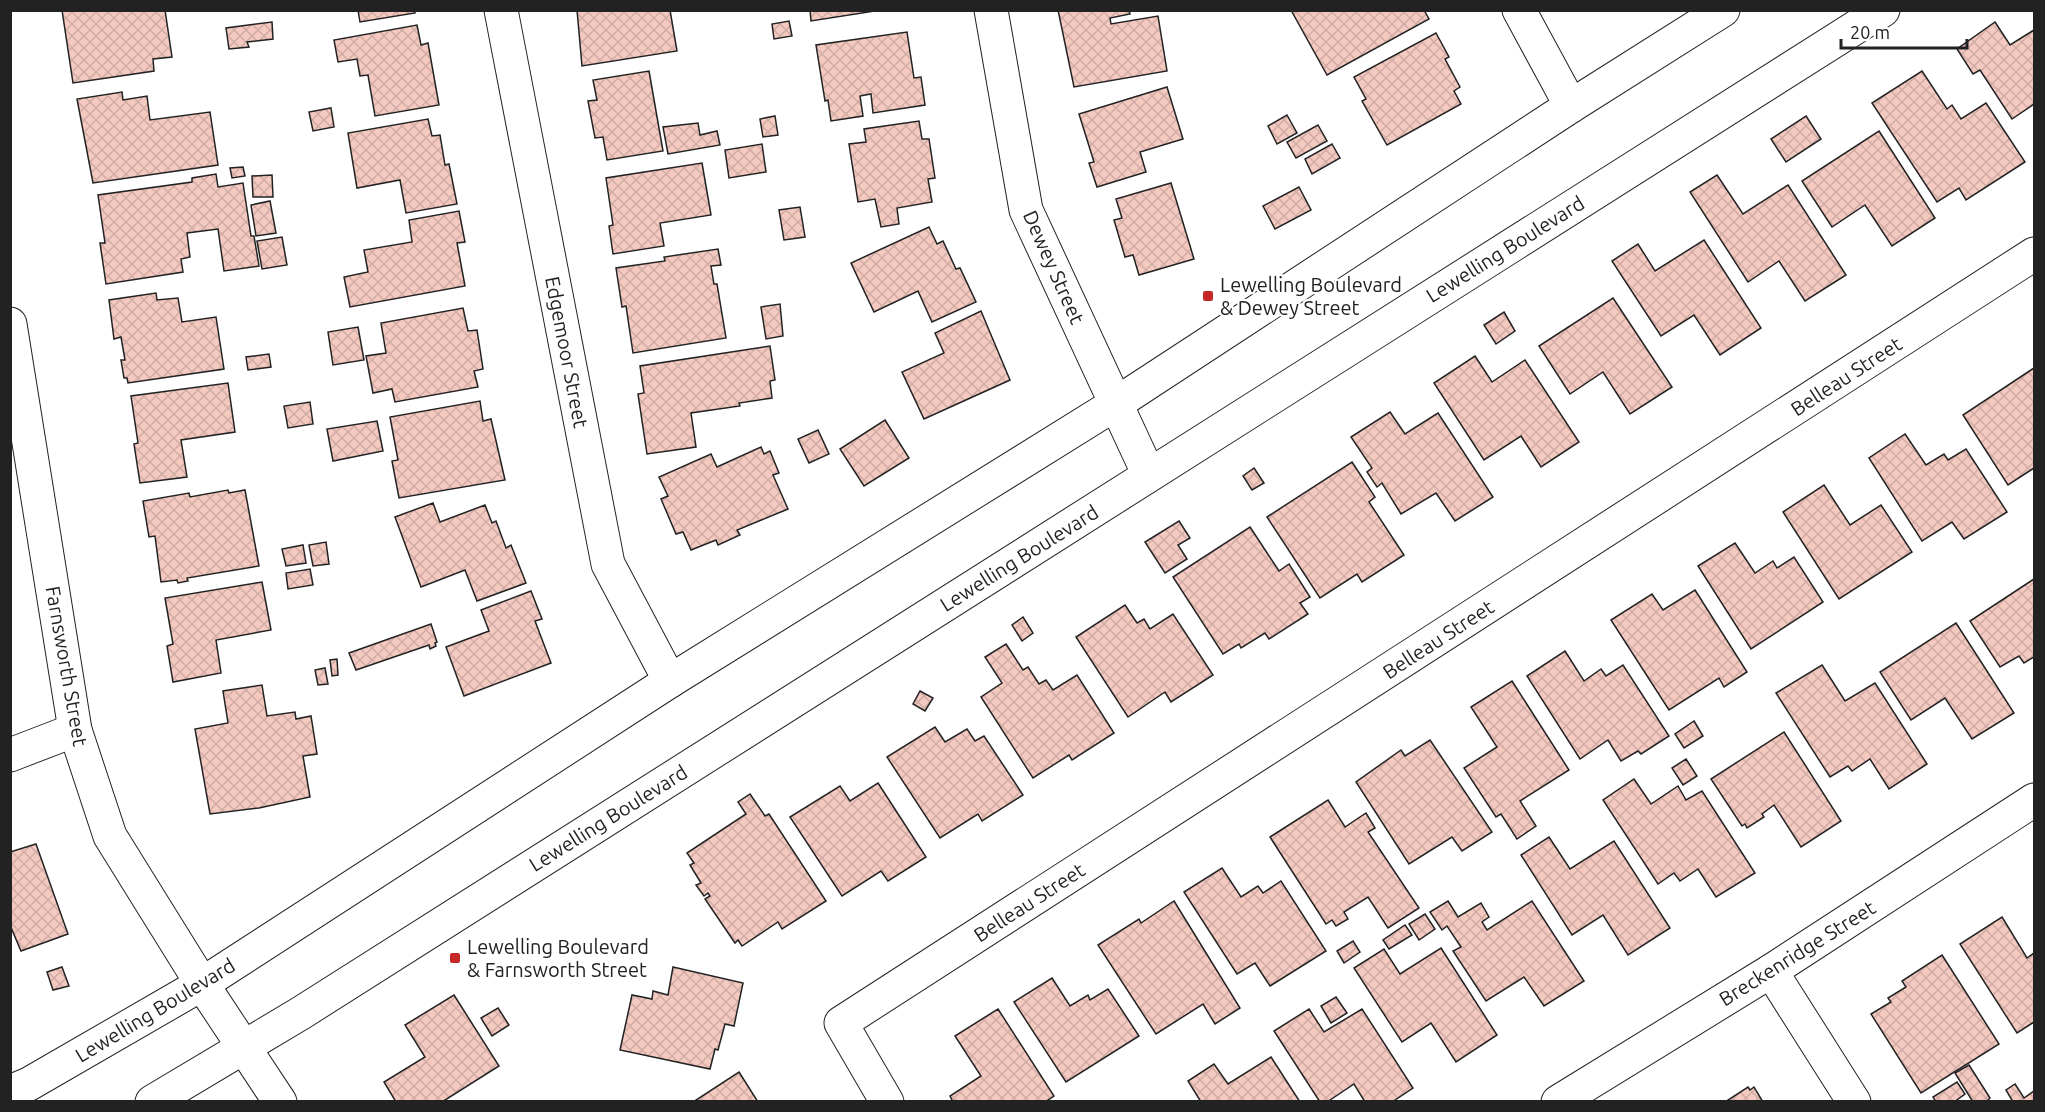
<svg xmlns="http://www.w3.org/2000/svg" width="2045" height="1112" font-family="Ubuntu,sans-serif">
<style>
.building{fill:url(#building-cross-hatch);stroke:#222;stroke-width:1.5}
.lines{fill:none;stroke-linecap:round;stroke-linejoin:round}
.minor-casing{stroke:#222;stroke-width:35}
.major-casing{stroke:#222;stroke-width:35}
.minor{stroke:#fff;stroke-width:33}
.major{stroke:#fff;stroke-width:33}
.poi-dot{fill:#c62828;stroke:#fff;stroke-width:2}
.labels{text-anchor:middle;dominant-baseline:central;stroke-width:4.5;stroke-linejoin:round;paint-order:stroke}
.street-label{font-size:20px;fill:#222;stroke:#fff}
.poi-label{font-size:20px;fill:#222;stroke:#fff;text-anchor:start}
</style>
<defs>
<pattern id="building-cross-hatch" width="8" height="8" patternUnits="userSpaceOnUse" patternTransform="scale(1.5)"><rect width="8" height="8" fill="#f3c9c0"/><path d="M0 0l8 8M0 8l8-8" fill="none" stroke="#d0aca5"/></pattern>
</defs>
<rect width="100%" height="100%" fill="#fff"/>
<!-- building -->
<g class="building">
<polygon points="62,10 165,10 172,57 153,59 154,71 73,83"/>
<polygon points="358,10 414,10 415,13 360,22"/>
<polygon points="577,10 670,10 677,51 582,66"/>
<polygon points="810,10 881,10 811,21"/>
<polygon points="1058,10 1129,10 1130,14 1110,18 1111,24 1158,16 1167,71 1074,87"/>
<polygon points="1291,10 1424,10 1429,19 1327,75"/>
<polygon points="789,21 792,36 774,39 772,24"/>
<polygon points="272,22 273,39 247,42 249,47 229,49 226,28"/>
<polygon points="1995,22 2010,45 2034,30 2034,104 2012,119 1980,70 1973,74 1957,49"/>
<polygon points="417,25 421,45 428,43 439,105 375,116 368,75 360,76 357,59 338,62 334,40"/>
<polygon points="907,32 914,78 921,77 925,105 873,113 871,94 860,96 863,116 831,121 828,100 825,101 816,45"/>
<polygon points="1436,33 1449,57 1445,59 1460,87 1454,91 1461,104 1387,145 1362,101 1366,99 1354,77"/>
<polygon points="649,71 663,151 607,160 603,137 595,138 588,101 597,100 593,80"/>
<polygon points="1922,71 1947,109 1952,105 1961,119 1986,103 2025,162 1966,200 1959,188 1937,202 1872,103"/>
<polygon points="1167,87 1183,139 1140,152 1146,172 1097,187 1089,163 1094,162 1079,114"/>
<polygon points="122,92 123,100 147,96 150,120 210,112 218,165 93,183 77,99"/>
<polygon points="331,108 334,127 313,131 309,112"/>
<polygon points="1287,115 1297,133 1277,144 1268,126"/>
<polygon points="775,116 778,135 763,137 760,119"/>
<polygon points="1806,116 1821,139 1786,162 1771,139"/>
<polygon points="428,119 432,136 440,135 445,165 449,164 457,204 406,213 400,180 357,188 348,133"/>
<polygon points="919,121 922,139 929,139 935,178 928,179 932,202 897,208 899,224 881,227 875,199 858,202 849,144 866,142 864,129"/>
<polygon points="698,123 700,135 717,131 720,145 668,154 663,127"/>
<polygon points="1318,125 1327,141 1296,158 1287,142"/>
<polygon points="1879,131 1935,218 1892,246 1865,205 1832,227 1802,181"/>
<polygon points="762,144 766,172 729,178 725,150"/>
<polygon points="1332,144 1340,158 1312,174 1305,159"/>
<polygon points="702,163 711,215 660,223 664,246 613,254 609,226 613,225 606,178"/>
<polygon points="243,167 245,176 232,178 230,168"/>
<polygon points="216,174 218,187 243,183 251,236 254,236 259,266 224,271 218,229 187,233 190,257 181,259 183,272 106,284 100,243 105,243 98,195 192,182 192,178"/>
<polygon points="272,175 273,197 253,197 252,176"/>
<polygon points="1717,175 1743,214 1788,185 1846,275 1805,301 1779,261 1748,282 1690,192"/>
<polygon points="1171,183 1194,259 1139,275 1133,255 1125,257 1114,220 1122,218 1116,199"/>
<polygon points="1299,187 1311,210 1275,229 1263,206"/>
<polygon points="270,201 276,233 256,236 251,205"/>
<polygon points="800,207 805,237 784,240 779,210"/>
<polygon points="459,211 465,242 457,243 465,286 350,307 344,277 368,272 364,250 412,242 409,220"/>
<polygon points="929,227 937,244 943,241 956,269 960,268 976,302 932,322 918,291 874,312 851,263"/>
<polygon points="282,237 287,265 262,269 257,241"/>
<polygon points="1704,240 1761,328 1720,355 1694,315 1661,336 1612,261 1638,244 1655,271"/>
<polygon points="718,249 721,265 711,266 714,284 717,284 726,338 633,353 626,306 622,307 616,268 665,261 664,257"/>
<polygon points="156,293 157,300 178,298 182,322 216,317 224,369 128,383 127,378 124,378 121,360 125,360 121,337 114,339 109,300"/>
<polygon points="1613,298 1672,387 1630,414 1603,372 1570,394 1539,346"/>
<polygon points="780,304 783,336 766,339 761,307"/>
<polygon points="463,308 468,331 477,330 483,369 474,371 478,387 395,402 392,389 373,393 366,356 386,353 381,323"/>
<polygon points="981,311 1010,380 924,419 902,372 944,353 935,333"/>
<polygon points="1504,312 1515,331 1496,344 1484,325"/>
<polygon points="358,327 364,360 333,365 328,332"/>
<polygon points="770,346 775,380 770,381 772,398 739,403 740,406 691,413 696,447 647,454 638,394 644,393 640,366"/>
<polygon points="269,354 271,367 248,370 246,357"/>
<polygon points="1475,356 1492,382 1525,360 1579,442 1541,467 1521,436 1484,460 1434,383"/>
<polygon points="2034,368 2034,468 2008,485 1963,415"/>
<polygon points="228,383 235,432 181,440 187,477 140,483 134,444 138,443 131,396"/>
<polygon points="480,401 483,421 491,419 505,480 399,498 392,461 398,460 390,417"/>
<polygon points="310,402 313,424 288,428 284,406"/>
<polygon points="1390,412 1405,434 1438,413 1493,497 1455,521 1436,493 1401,514 1382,483 1377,487 1367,472 1372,468 1351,437"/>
<polygon points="885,420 909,458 864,486 840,449"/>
<polygon points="377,421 383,451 333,461 327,429"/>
<polygon points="818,430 829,454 809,463 798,439"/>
<polygon points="1905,434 1926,465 1944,454 1948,460 1966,449 2007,512 1964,539 1952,522 1922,541 1869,458"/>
<polygon points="761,447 764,454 770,451 779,473 773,475 788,509 737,530 740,535 718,545 716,540 691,550 683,532 676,534 661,499 668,496 659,477 711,454 717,467"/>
<polygon points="1352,462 1375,497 1369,502 1404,555 1362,582 1357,574 1320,598 1267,517"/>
<polygon points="1254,468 1264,483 1252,490 1243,476"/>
<polygon points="1824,485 1850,525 1881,505 1912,552 1839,599 1783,512"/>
<polygon points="228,490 229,493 245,490 259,566 187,578 188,581 178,583 177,580 161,582 155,536 149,537 143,501 189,493 190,497"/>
<polygon points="433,503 440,522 485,505 492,523 496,521 506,548 511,545 526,583 477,601 465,570 421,587 395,517"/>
<polygon points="1179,521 1190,538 1178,545 1187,559 1165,573 1145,542"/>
<polygon points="1250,527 1279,571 1289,564 1310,597 1300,603 1308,614 1269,639 1265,633 1241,648 1239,644 1223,654 1173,577"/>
<polygon points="326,542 329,564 313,566 309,545"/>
<polygon points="1735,543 1755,573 1773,561 1777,568 1794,557 1823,602 1751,649 1698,566"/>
<polygon points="303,545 306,563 286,566 282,549"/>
<polygon points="310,569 313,585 288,589 286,573"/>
<polygon points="2034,579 2034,657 2024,663 2019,656 2000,667 1970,621"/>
<polygon points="262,582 271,630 216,640 221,673 173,682 167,646 173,644 165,598"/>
<polygon points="1695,590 1747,672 1724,687 1719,678 1669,710 1611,620 1652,594 1663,610"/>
<polygon points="531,591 542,619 535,621 551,663 464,696 446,647 489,631 481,610"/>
<polygon points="1125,605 1137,623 1144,619 1150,629 1173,614 1213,675 1171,702 1165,692 1128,717 1076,637"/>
<polygon points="1023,617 1033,633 1022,641 1012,625"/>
<polygon points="1956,623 2014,713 1972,739 1945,698 1911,720 1880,672"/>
<polygon points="431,624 437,642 435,643 436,646 430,649 429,645 356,670 349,653"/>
<polygon points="1006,644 1023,670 1028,667 1039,684 1046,680 1053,690 1077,675 1114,733 1072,760 1069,755 1033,778 981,697 1002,683 985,657"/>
<polygon points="1565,651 1584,681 1601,669 1606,676 1623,665 1669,736 1641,754 1638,751 1621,761 1608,740 1580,759 1527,676"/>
<polygon points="337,659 338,675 332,676 330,660"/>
<polygon points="1822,665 1845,701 1875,683 1927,764 1889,789 1870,759 1852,771 1848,766 1830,777 1776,693"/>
<polygon points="325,668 328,684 318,685 315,670"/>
<polygon points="1512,681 1569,770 1520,801 1536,826 1517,839 1501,814 1496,817 1464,768 1497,747 1471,707"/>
<polygon points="262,685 267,716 295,712 296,719 311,716 317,754 303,756 310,797 259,808 210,814 195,729 228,723 223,691"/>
<polygon points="920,691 933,698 925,711 913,704"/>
<polygon points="1694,721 1703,736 1684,748 1675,734"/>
<polygon points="935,727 945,742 967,729 975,741 984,736 1023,795 982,821 978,814 940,838 887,757"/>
<polygon points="1784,732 1841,821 1801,847 1774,805 1762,814 1764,817 1747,828 1745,824 1742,826 1711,779"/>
<polygon points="1430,740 1492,832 1462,851 1452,837 1409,864 1356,782 1401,750 1405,756"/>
<polygon points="1686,759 1697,776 1683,785 1672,768"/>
<polygon points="1634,779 1651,804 1678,786 1686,800 1702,791 1755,873 1716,897 1698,869 1680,881 1674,873 1658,884 1603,800"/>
<polygon points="878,783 926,857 888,881 881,871 842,896 790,817 840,786 850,801"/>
<polygon points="750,794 765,816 769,814 826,901 782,929 778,922 742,946 738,940 735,943 705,899 710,896 708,893 704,896 696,885 701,883 690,865 694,863 687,853 746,814 738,802"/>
<polygon points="1328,800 1345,827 1366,813 1375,828 1368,832 1419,908 1388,928 1368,897 1344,912 1348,919 1336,926 1332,920 1326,924 1270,837"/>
<polygon points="1549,837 1570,869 1614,841 1670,928 1628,955 1603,915 1572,935 1521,855"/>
<polygon points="36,844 68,934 21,951 10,925 10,852"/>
<polygon points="1222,868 1241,897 1258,886 1263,893 1281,881 1326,951 1270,986 1255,963 1237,974 1184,892"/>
<polygon points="1174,901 1240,1008 1215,1024 1203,1004 1156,1034 1098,945 1139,919 1141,923"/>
<polygon points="1448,901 1458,917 1481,903 1489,917 1482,922 1487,930 1532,901 1584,981 1544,1006 1524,977 1486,1001 1453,951 1461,947 1447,926 1442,930 1430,912"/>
<polygon points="1425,914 1435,929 1419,940 1409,924"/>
<polygon points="2002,917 2027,958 2034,953 2034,1022 2017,1033 1960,944"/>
<polygon points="1405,925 1412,935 1389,949 1383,940"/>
<polygon points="1353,941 1360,952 1344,963 1337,951"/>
<polygon points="1441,948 1497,1035 1456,1062 1431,1023 1402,1042 1354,968 1384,949 1400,974"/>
<polygon points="1942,955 1999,1044 1921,1093 1871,1014 1891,1002 1888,998 1906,987 1902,981"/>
<polygon points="62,967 69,986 53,990 47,972"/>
<polygon points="673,967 743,983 734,1026 725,1024 718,1050 715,1049 710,1069 620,1050 632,995 652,999 653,991 668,995"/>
<polygon points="1052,978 1070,1006 1088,995 1090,1000 1108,989 1139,1036 1066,1082 1014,1002"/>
<polygon points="454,995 499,1066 442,1102 396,1102 384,1082 425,1057 405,1025"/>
<polygon points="1336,997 1347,1013 1331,1023 1321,1006"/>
<polygon points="498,1008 509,1025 492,1036 481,1018"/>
<polygon points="998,1009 1054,1096 1045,1102 953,1102 950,1096 981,1076 955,1036"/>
<polygon points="1309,1009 1324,1032 1362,1009 1413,1088 1392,1102 1365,1102 1354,1084 1327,1102 1320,1102 1274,1031"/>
<polygon points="1271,1057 1300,1102 1201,1102 1188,1081 1214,1064 1228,1084"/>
<polygon points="1969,1065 1990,1098 1986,1102 1973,1102 1955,1073"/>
<polygon points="739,1072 758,1102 693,1102"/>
<polygon points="1957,1082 1965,1094 1954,1102 1936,1102 1933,1097"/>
<polygon points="2015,1084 2024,1098 2034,1091 2034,1102 2013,1102 2006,1090"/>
<polygon points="1748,1087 1750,1090 1754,1087 1763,1102 1725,1102"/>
</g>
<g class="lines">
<defs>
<g id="minor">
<polyline points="501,10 608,564 670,681"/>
<polyline points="991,10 1026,210 1149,475"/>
<polyline points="1519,10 1571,106"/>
<polyline points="10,324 75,730 110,836 202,984 280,1102"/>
<polyline points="10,755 75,730"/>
<polyline points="1771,971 1854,1102"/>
<polyline points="887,1102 841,1023 2034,254"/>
<polyline points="1558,1102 1771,971 2034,800"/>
</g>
<g id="major">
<polyline points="10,1092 29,1084 202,984 670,681 1117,403 1571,106 1723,10"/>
<polyline points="152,1102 301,1013 1883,10"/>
</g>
</defs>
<!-- minor casing -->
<use href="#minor" class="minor-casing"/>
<!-- major casing -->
<use href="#major" class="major-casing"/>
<!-- minor -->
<use href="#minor" class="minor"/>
<!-- major -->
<use href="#major" class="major"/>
</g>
<!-- markers -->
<g class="poi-dot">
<rect x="1202" y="290" width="12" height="12" rx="3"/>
<rect x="449" y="952" width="12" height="12" rx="3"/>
</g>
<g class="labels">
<!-- street labels -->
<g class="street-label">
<text transform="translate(1505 249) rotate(-32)">Lewelling Boulevard</text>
<text transform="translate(1054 267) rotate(66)">Dewey Street</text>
<text transform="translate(567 352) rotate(79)">Edgemoor Street</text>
<text transform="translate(1846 376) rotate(-33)">Belleau Street</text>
<text transform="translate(1019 558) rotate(-32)">Lewelling Boulevard</text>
<text transform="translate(1438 639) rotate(-33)">Belleau Street</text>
<text transform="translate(67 666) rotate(80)">Farnsworth Street</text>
<text transform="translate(608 818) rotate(-32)">Lewelling Boulevard</text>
<text transform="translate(1029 902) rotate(-33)">Belleau Street</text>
<text transform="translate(1797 953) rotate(-32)">Breckenridge Street</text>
<text transform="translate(155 1010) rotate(-31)">Lewelling Boulevard</text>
</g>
<!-- poi labels -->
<g class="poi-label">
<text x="1220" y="284">Lewelling Boulevard<tspan x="1220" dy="23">&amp; Dewey Street</tspan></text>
<text x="467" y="946">Lewelling Boulevard<tspan x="467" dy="23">&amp; Farnsworth Street</tspan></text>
</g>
</g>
<!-- border -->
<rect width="2045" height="1112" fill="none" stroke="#222222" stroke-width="24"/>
<!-- scale -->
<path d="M1841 39v9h126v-9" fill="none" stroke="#222222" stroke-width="3"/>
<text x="1850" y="39" font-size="18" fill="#222222" stroke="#ffffff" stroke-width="4.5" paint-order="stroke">20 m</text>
</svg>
